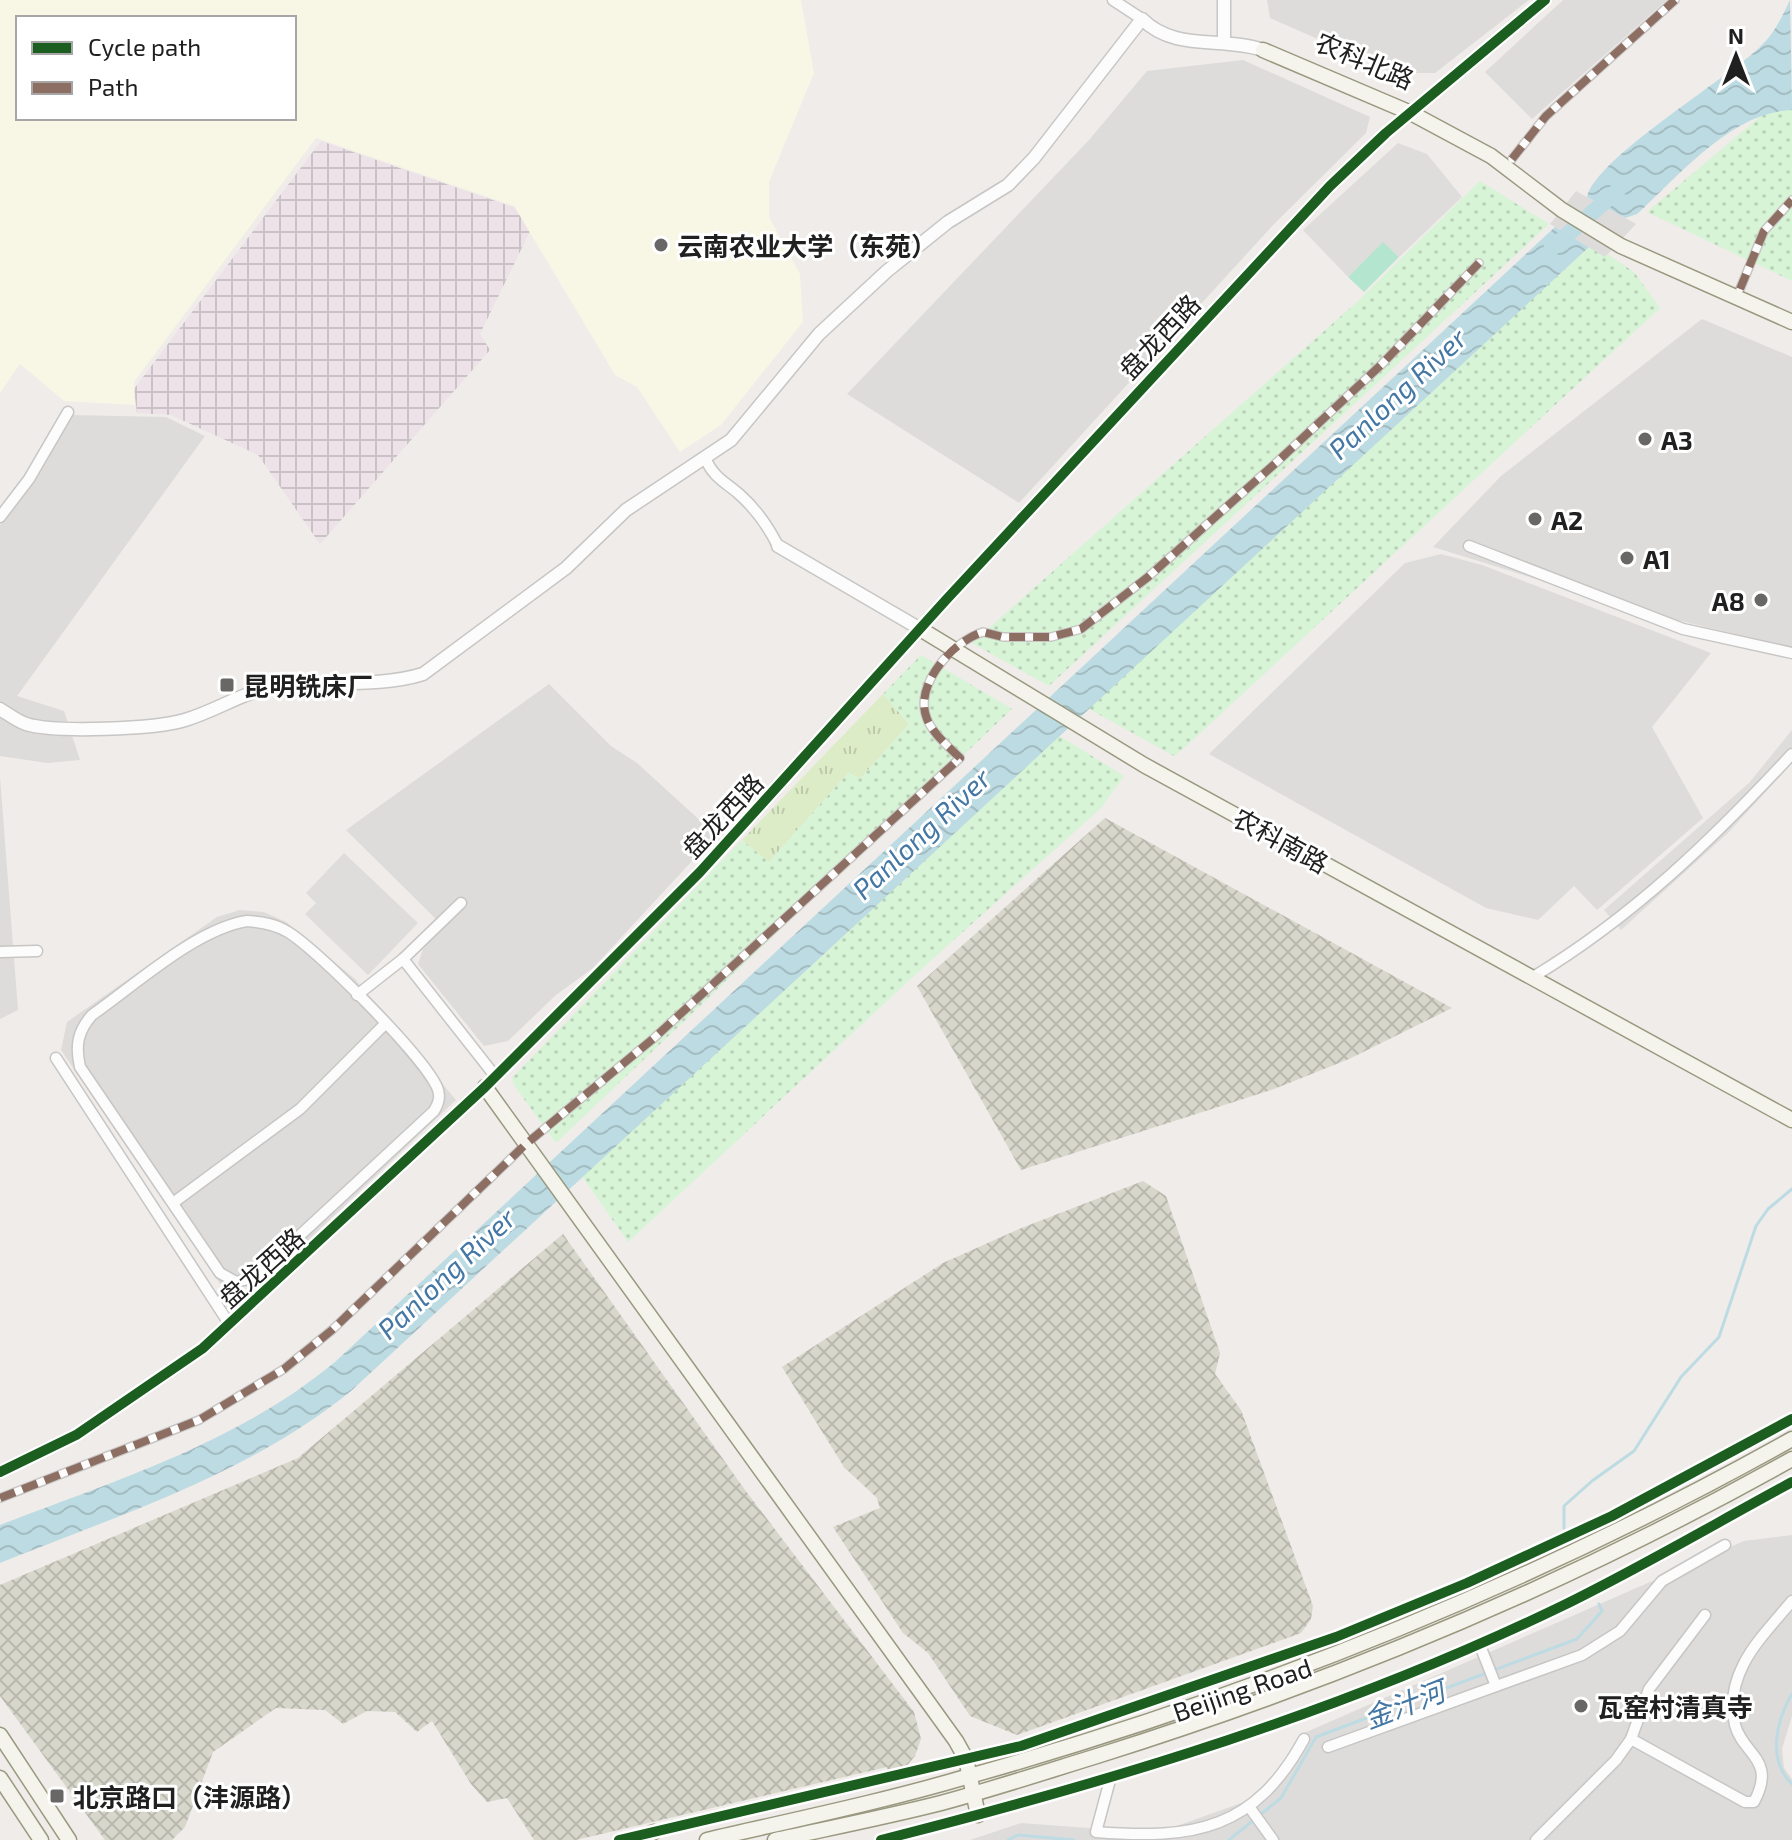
<svg xmlns="http://www.w3.org/2000/svg" width="1792" height="1840" font-family="'Exo 2','Noto Sans SC',sans-serif">
<style>
.residential{fill:#dedcda}
.industrial{fill:url(#industrial-grid)}
.education{fill:#f8f6e5;fill-rule:evenodd}
.construction{fill:url(#construction-cross-hatch)}
.grass{fill:url(#grass-tufts)}
.park{fill:url(#park-dots)}
.pitch{fill:#b4e6cf}
.parking{fill:#dfdddc}
.water{fill:url(#water-waves)}
.pier{fill:#dedcdb}
.lines{fill:none;stroke-linecap:round;stroke-linejoin:round}
.stream{stroke:#bddbe2;stroke-width:3}
.river{stroke:#bddbe2;stroke-width:16}
.pedestrian-casing{stroke:#c7c6c5;stroke-width:10}
.minor-casing{stroke:#c7c6c5;stroke-width:13}
.tertiary-casing{stroke:#c7c6c5;stroke-width:15}
.secondary-casing{stroke:#999980;stroke-width:17}
.pedestrian{stroke:#fdfcfc;stroke-width:7}
.minor{stroke:#fdfcfc;stroke-width:10}
.tertiary{stroke:#fdfcfc;stroke-width:12}
.secondary{stroke:#f4f4ec;stroke-width:14}
.quiet{stroke:#8d6e63;stroke-width:8;stroke-dasharray:16 8;stroke-linecap:butt}
.cycleway-casing{stroke:#fff;stroke-width:15}
.cycleway{stroke:#1b5e20;stroke-width:10}
.poi-dot{fill:#686766;stroke:#fff;stroke-width:3}
.labels{text-anchor:middle;dominant-baseline:central;stroke-width:6;stroke-linejoin:round;paint-order:stroke}
.street-label{font-size:26px;fill:#202020;stroke:#fff}
.poi-label{font-size:26px;font-weight:bold;fill:#202020;stroke:#fff;text-anchor:start}
.water-label{font-size:28px;font-style:italic;fill:#4477a3;stroke:#fff}
</style>
<defs>
<pattern id="industrial-grid" width="8" height="8" patternUnits="userSpaceOnUse" patternTransform="scale(2)"><rect width="8" height="8" fill="#ece2e8"/><path d="M0 4h8M4 0v8" fill="none" stroke="#cac2c7"/></pattern>
<pattern id="construction-cross-hatch" width="8" height="8" patternUnits="userSpaceOnUse" patternTransform="scale(2)"><rect width="8" height="8" fill="#d8d7cb"/><path d="M0 0l8 8M0 8l8-8" fill="none" stroke="#b9b8ae"/></pattern>
<pattern id="grass-tufts" width="24" height="20" patternUnits="userSpaceOnUse" patternTransform="scale(2)"><rect width="24" height="20" fill="#dcecc7"/><path d="M3 7l-1-3M5 7V3M7 7l1-3M15 17l-1-3M17 17v-4M19 17l1-3" fill="none" stroke="#bccaab"/></pattern>
<pattern id="park-dots" width="8" height="8" patternUnits="userSpaceOnUse" patternTransform="scale(2)"><rect width="8" height="8" fill="#d7f4d6"/><path d="M2 2h.1M6 6h.1" fill="none" stroke="#b8d1b7" stroke-width="1.8" stroke-linecap="round"/></pattern>
<pattern id="water-waves" width="16" height="10" patternUnits="userSpaceOnUse" patternTransform="scale(2)"><rect width="16" height="10" fill="#bddbe2"/><path d="M0 5q4-4 8 0t8 0" fill="none" stroke="#a2bcc2"/></pattern>
</defs>
<rect width="100%" height="100%" fill="#efece9"/>
<!-- residential -->
<g class="residential">
<polygon points="1267,0 1529,0 1435,73 1395,73 1270,18"/>
<polygon points="1563,0 1667,0 1532,119 1485,72"/>
<polygon points="1243,60 1370,117 1366,133 1274,224 1019,503 847,394 1089,140 1147,71"/>
<polygon points="1702,319 1792,357 1792,648 1640,611 1433,547 1501,476"/>
<polygon points="72,415 166,417 205,436 17,696 64,711 80,760 47,763 0,756 0,525 29,487"/>
<polygon points="1441,554 1482,565 1711,653 1652,727 1703,818 1597,910 1574,886 1538,920 1486,908 1209,754 1405,563"/>
<polygon points="549,684 611,746 637,763 716,835 593,968 556,995 508,1041 484,1046 418,964 423,949 444,927 346,830"/>
<polygon points="0,777 18,1010 0,1019"/>
<polygon points="240,910 264,912 286,922 355,979 456,1100 260,1286 223,1288 61,1050 67,1022 217,917"/>
<polygon points="1792,1535 1792,1716 1782,1749 1784,1768 1792,1779 1792,1840 970,1840 1021,1823 1157,1833 1258,1797 1304,1733 1744,1541"/>
</g>
<!-- industrial -->
<polygon class="industrial" points="321,141 522,210 532,227 480,334 490,350 320,544 258,455 171,415 137,413 134,389"/>
<!-- education -->
<path class="education" d="M0,0h801l13,73 -45,109v35l31,57 3,48 -82,103 -41,27 -43,-65 -22,-12 -101,-169 -198,-68 -182,244 1,23 -71,-4 -44,-37 -20,29zM18,18h276v100h-276z"/>
<!-- construction -->
<g class="construction">
<polygon points="1105,818 1452,1008 1349,1059 1274,1089 1021,1170 917,986"/>
<polygon points="1143,1181 1166,1196 1220,1353 1215,1374 1241,1410 1313,1606 1311,1619 1301,1633 1017,1735 970,1716 928,1653 903,1633 833,1527 880,1508 877,1498 844,1467 782,1367 943,1263 1019,1229"/>
<polygon points="563,1234 745,1490 914,1712 921,1739 915,1756 899,1775 889,1775 887,1767 576,1840 534,1840 507,1798 487,1802 471,1784 432,1721 417,1732 395,1712 367,1711 343,1724 325,1710 276,1708 213,1752 185,1827 172,1840 105,1840 0,1696 0,1585 298,1458"/>
</g>
<!-- grass -->
<polygon class="grass" points="883,694 909,724 860,779 849,772 769,862 742,840"/>
<!-- park -->
<g class="park">
<polygon points="1792,90 1792,281 1647,212"/>
<polygon points="1480,181 1549,224 1049,686 972,643 1357,302"/>
<polygon points="1588,241 1634,272 1660,308 1184,748 1174,756 1084,706"/>
<polygon points="921,655 1012,709 556,1143 514,1085 512,1078 742,840 769,862 849,772 860,779 909,724 883,694"/>
<polygon points="1055,733 1124,776 1100,809 917,973 628,1242 580,1173"/>
</g>
<!-- pitch -->
<polygon class="pitch" points="1383,241 1399,257 1364,292 1348,277"/>
<!-- parking -->
<g class="parking">
<polygon points="1398,143 1427,154 1462,197 1399,257 1383,242 1348,277 1303,230"/>
<polygon points="1792,730 1792,763 1728,833 1621,930 1604,910 1749,783"/>
<polygon points="344,853 418,923 368,975 305,914 316,903 306,893"/>
</g>
<!-- water -->
<g class="water">
<path d="M1790,0l2,110c-61,2 -113,66 -155,104l-12,4 -38,-21c9,-39 140,-118 173,-150 14,-13 22,-30 30,-47z"/>
<path d="M1555,227l34,20 -1238,1144c-102,83 -230,123 -351,172v-38c117,-45 237,-82 335,-163z"/>
</g>
<!-- pier -->
<polygon class="pier" points="1576,191 1636,224 1605,257 1550,224"/>
<g class="lines">
<!-- stream -->
<g class="stream">
<polyline points="1564,1528 1564,1506 1592,1481 1634,1451 1681,1377 1719,1337 1756,1226 1768,1209 1792,1189"/>
<path d="M1792,1694c-16,27 -25,66 0,90"/>
<polyline points="1008,1840 1018,1835 1074,1840"/>
<polyline points="1229,1840 1281,1798 1316,1737 1577,1639 1602,1611 1599,1604"/>
</g>
<!-- river -->
<polyline class="river" points="1551,249 1618,190"/>
<defs>
<g id="pedestrian">
<polyline points="1512,159 1546,116 1675,0"/>
<polyline points="1740,289 1764,231 1792,200"/>
<path d="M0,1498l199,-78 85,-51 48,-39 194,-186 128,-106 306,-280c-11,-11 -27,-24 -33,-39 -14,-34 26,-78 56,-87l20,5h48l30,-8 67,-52 130,-116 104,-97 97,-101"/>
</g>
<g id="minor">
<polyline points="1113,0 1142,19"/>
<path d="M705,458c9,20 19,23 34,36 17,15 29,32 39,52"/>
<polyline points="0,517 29,479 68,412"/>
<polyline points="1469,546 1683,629 1792,653"/>
<path d="M247,921c15,1 28,3 41,11 31,19 134,123 149,155 4,9 2,16 -3,24l-179,166 -19,5 -16,-9 -140,-206c-5,-22 -2,-36 12,-52 43,-30 104,-86 155,-94z"/>
<polyline points="0,952 37,951"/>
<polyline points="403,959 495,1076"/>
<path d="M1533,977c101,-61 179,-137 259,-223"/>
<polyline points="357,995 403,959 461,903"/>
<polyline points="56,1058 230,1325"/>
<polyline points="173,1203 300,1109 385,1024"/>
<polyline points="1479,1643 1496,1686"/>
<path d="M1631,1739l114,63h9c23,-43 -11,-47 -19,-77 -12,-53 27,-88 57,-124"/>
<polyline points="1328,1747 1582,1655 1620,1631 1662,1581 1725,1545"/>
<path d="M1110,1780l-14,52c99,8 159,-3 208,-93"/>
<polyline points="1250,1808 1273,1840"/>
<polyline points="619,1840 1021,1746 1336,1637 1467,1583 1612,1516 1792,1419"/>
<path d="M881,1840c233,-59 464,-129 681,-234 78,-38 154,-83 230,-124"/>
<polyline points="1536,1840 1616,1760 1631,1739 1649,1689 1705,1615"/>
</g>
<g id="tertiary">
<polyline points="1224,41 1224,0"/>
<polyline points="778,546 922,630"/>
<path d="M0,709c8,5 17,12 26,15 29,9 130,5 159,-4 34,-10 62,-31 98,-35 46,-5 95,3 140,-11l143,-106 60,-58 105,-70 88,-106 68,-63 61,-49 60,-37 26,-27 108,-139c33,33 79,17 121,31"/>
<polyline points="0,1472 76,1435 203,1348 485,1087 700,872 945,601 1330,186 1386,133 1545,0"/>
</g>
<g id="secondary">
<polyline points="1263,50 1411,113 1491,156 1562,210 1621,246 1792,322"/>
<polyline points="922,630 1144,765 1792,1120"/>
<polyline points="485,1087 956,1741 966,1759 978,1815"/>
<polyline points="0,1735 69,1840"/>
<polyline points="0,1778 41,1840"/>
<polyline points="636,1840 654,1832"/>
<path d="M707,1840c86,-20 174,-38 259,-63 288,-81 565,-192 826,-338"/>
<path d="M775,1840c55,-12 111,-23 166,-37 52,-14 104,-31 156,-47 242,-76 474,-173 695,-297"/>
</g>
</defs>
<!-- pedestrian casing -->
<use href="#pedestrian" class="pedestrian-casing"/>
<!-- minor casing -->
<use href="#minor" class="minor-casing"/>
<!-- tertiary casing -->
<use href="#tertiary" class="tertiary-casing"/>
<!-- secondary casing -->
<use href="#secondary" class="secondary-casing"/>
<!-- pedestrian -->
<use href="#pedestrian" class="pedestrian"/>
<!-- minor -->
<use href="#minor" class="minor"/>
<!-- tertiary -->
<use href="#tertiary" class="tertiary"/>
<!-- secondary -->
<use href="#secondary" class="secondary"/>
<!-- quiet -->
<g class="quiet">
<polyline points="1512,159 1546,116 1675,0"/>
<polyline points="1740,289 1764,231 1792,200"/>
<path d="M0,1498l199,-78 85,-51 48,-39 194,-186 128,-106 306,-280c-11,-11 -27,-24 -33,-39 -14,-34 26,-78 56,-87l20,5h48l30,-8 67,-52 130,-116 104,-97 97,-101"/>
</g>
<defs>
<g id="cycleway">
<polyline points="0,1472 76,1435 203,1348 485,1087 700,872 945,601 1330,186 1386,133 1545,0"/>
<polyline points="619,1840 1021,1746 1336,1637 1467,1583 1612,1516 1792,1419"/>
<path d="M881,1840c233,-59 464,-129 681,-234 78,-38 154,-83 230,-124"/>
</g>
</defs>
<!-- cycleway casing -->
<use href="#cycleway" class="cycleway-casing"/>
<!-- cycleway -->
<use href="#cycleway" class="cycleway"/>
</g>
<!-- markers -->
<g class="poi-dot">
<circle cx="661" cy="245" r="8"/>
<circle cx="1645" cy="439" r="8"/>
<circle cx="1535" cy="519" r="8"/>
<circle cx="1627" cy="558" r="8"/>
<circle cx="1761" cy="600" r="8"/>
<rect x="219" y="677" width="16" height="16" rx="4"/>
<circle cx="1581" cy="1706" r="8"/>
<rect x="49" y="1788" width="16" height="16" rx="4"/>
</g>
<g class="labels">
<!-- street labels -->
<g class="street-label">
<text transform="translate(1365 60) rotate(23)">农科北路</text>
<text transform="translate(1159 336) rotate(-47)">盘龙西路</text>
<text transform="translate(722 815) rotate(-47)">盘龙西路</text>
<text transform="translate(1281 840) rotate(29)">农科南路</text>
<text transform="translate(261 1267) rotate(-42)">盘龙西路</text>
<text transform="translate(1242 1689) rotate(-19)">Beijing Road</text>
</g>
<!-- poi labels -->
<g class="poi-label">
<text x="677" y="245">云南农业大学（东苑）</text>
<text x="1661" y="439">A3</text>
<text x="1551" y="519">A2</text>
<text x="1643" y="558">A1</text>
<text x="1745" y="600" text-anchor="end">A8</text>
<text x="243" y="685">昆明铣床厂</text>
<text x="1597" y="1706">瓦窑村清真寺</text>
<text x="73" y="1796">北京路口（沣源路）</text>
</g>
<!-- water labels -->
<g class="water-label">
<text transform="translate(1397 393) rotate(-43)">Panlong River</text>
<text transform="translate(921 833) rotate(-43)">Panlong River</text>
<text transform="translate(446 1273) rotate(-43)">Panlong River</text>
<text transform="translate(1404 1704) rotate(-21)">金汁河</text>
</g>
</g>
<!-- legend -->
<rect x="16" y="16" width="280" height="104" fill="#ffffff" stroke="#a6a6a6" stroke-width="2"/>
<rect x="32" y="42" width="40" height="12" fill="#1b5e20" stroke="#a6a6a6" stroke-width="2"/>
<text x="88" y="56" font-size="24" fill="#202020">Cycle path</text>
<rect x="32" y="82" width="40" height="12" fill="#8d6e63" stroke="#a6a6a6" stroke-width="2"/>
<text x="88" y="96" font-size="24" fill="#202020">Path</text>
<!-- north arrow -->
<g transform="translate(1736 56)" stroke="#ffffff" stroke-width="6" paint-order="stroke">
<path d="M0-6L14 30L0 20L-14 30Z" fill="#202020"/>
<text y="-12" font-size="22" font-weight="bold" text-anchor="middle" fill="#202020">N</text>
</g>
</svg>
